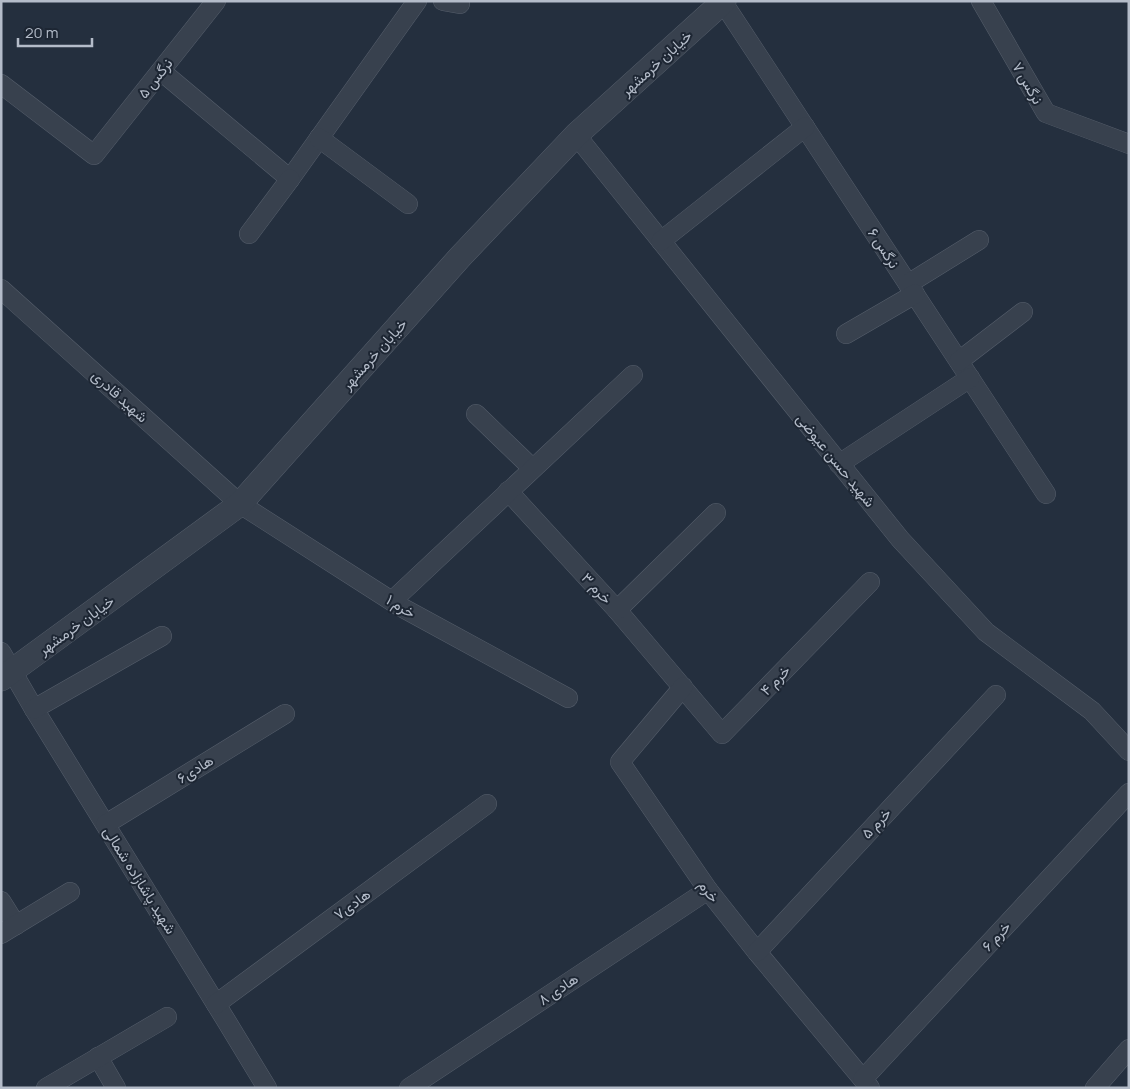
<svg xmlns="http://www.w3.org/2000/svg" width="1130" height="1089" font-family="Manrope,Vazirmatn,sans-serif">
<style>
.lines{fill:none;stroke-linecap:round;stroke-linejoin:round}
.minor-casing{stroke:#565f6c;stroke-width:20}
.tertiary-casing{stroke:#565f6c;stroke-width:25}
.minor{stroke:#38414e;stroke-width:19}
.tertiary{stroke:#38414e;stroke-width:24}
.labels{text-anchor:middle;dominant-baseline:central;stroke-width:4;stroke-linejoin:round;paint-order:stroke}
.street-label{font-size:15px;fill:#b4bcc9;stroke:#1d2633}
</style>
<rect width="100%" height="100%" fill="#242f3e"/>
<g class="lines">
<defs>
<g id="minor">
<polyline points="443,1 460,4"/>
<polyline points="722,1 1046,494"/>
<polyline points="981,1 1046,113 1129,144"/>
<polyline points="161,71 290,179 417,1"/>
<polyline points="1,84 94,155 216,1"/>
<polyline points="576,135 900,539 986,632 1092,711 1129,751"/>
<polyline points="319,138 408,204"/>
<polyline points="249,234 290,179"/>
<polyline points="661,241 805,127"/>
<polyline points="908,284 979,240"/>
<polyline points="1,289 240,504 401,607 568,698"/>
<polyline points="846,334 915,294"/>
<polyline points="959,361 1023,312"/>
<polyline points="476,414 532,468"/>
<polyline points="839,464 970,378"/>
<polyline points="508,491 617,610 722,734 870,582"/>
<polyline points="392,601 633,375"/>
<polyline points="617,610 716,513"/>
<polyline points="1,652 34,709 227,1022 267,1088"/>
<polyline points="683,687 620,762 708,890 757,952 870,1088"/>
<polyline points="34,709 162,636"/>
<polyline points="106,824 285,714"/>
<polyline points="1,901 16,925"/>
<polyline points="1,934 70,892"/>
<polyline points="757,952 996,695"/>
<polyline points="216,1004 487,804"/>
<polyline points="98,1057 116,1088"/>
<polyline points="863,1079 1129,793"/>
<polyline points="46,1088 167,1017"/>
<polyline points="409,1088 708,890"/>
<polyline points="1095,1088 1129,1049"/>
</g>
<polyline id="tertiary" points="1,679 240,504 461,256 576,135 724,1"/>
</defs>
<!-- minor casing -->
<use href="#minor" class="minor-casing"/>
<!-- tertiary casing -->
<use href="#tertiary" class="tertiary-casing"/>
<!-- minor -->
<use href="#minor" class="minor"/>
<!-- tertiary -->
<use href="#tertiary" class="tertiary"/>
</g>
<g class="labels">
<!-- street labels -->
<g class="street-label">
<text transform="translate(656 63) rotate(-42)">خیابان خرمشهر</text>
<text transform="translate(155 78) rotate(-52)">نرگس ۵</text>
<text transform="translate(1028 83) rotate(60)">نرگس ۷</text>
<text transform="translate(884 248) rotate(57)">نرگس ۶</text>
<text transform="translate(374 354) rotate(-48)">خیابان خرمشهر</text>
<text transform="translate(120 396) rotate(42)">شهید قادری</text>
<text transform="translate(836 460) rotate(51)">شهید حسن عیوضی</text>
<text transform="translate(597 588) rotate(47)">خرم ۳</text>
<text transform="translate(401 606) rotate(31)">خرم ۱</text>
<text transform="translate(76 625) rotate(-36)">خیابان خرمشهر</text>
<text transform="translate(775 680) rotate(-46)">خرم ۴</text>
<text transform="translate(195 769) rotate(-32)">هادی۶</text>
<text transform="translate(876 823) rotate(-47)">خرم ۵</text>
<text transform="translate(140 880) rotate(58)">شهید پاشازاده شمالی</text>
<text transform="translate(709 891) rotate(53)">خرم</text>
<text transform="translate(352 904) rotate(-36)">هادی۷</text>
<text transform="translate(996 936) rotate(-47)">خرم ۶</text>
<text transform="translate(558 989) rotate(-34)">هادی ۸</text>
</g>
</g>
<!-- border -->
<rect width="1130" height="1089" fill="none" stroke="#b4bcc9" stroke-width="5"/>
<!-- scale -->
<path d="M18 38v8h74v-8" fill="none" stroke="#b4bcc9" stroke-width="2.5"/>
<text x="25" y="38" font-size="15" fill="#b4bcc9" stroke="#1d2633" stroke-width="4" paint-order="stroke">20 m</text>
</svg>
